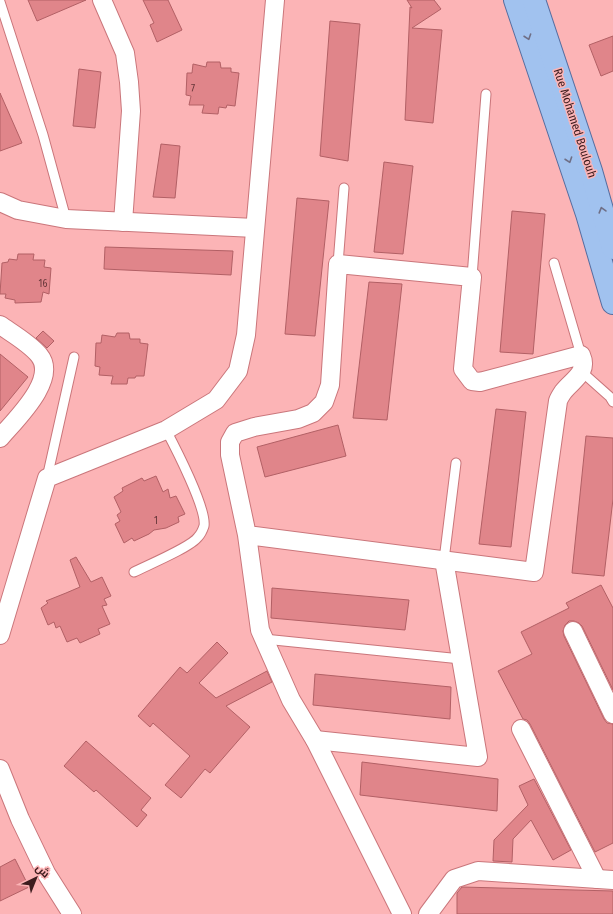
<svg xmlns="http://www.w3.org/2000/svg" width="613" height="914" font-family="'Fira Sans Condensed',Cairo,sans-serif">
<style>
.building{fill:#e0858a;stroke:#b26065}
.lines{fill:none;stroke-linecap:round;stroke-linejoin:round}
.service-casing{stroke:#ca767b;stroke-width:11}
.minor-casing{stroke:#ca767b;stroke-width:20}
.primary-casing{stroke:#566d9f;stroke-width:24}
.service{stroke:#fff;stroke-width:9}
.minor{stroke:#fff;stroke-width:18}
.primary{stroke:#a1c2ef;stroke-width:22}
.oneway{stroke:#6f6f86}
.labels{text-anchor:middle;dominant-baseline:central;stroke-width:3;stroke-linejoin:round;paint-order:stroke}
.number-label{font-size:10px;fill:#663639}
.street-label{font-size:12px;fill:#3d1c1e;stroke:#fcb4b6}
</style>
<rect width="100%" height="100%" fill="#fcb4b6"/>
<!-- building -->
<g class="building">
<polygon points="28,0 86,0 37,21"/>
<polygon points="143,0 168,0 182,30 157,42 150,25 154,23"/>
<polygon points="407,0 434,0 441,9 412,28 442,30 433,123 405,120 410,7 412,8"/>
<polygon points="330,21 360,24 348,161 320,156"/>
<polygon points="613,36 613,71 601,76 589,45"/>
<polygon points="207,62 220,62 221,68 231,68 231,72 239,73 235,106 227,105 226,108 219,107 218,114 202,113 204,105 189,105 191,96 186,95 187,73 192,73 193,64 206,67"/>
<polygon points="79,69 101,72 95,128 73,126"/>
<polygon points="0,93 22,143 0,151"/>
<polygon points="161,144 180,146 175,198 153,197"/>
<polygon points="384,162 413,166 403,254 374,252"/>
<polygon points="297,198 329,201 315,336 285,334"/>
<polygon points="512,211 545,214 533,354 500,352"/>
<polygon points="105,247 233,251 231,275 104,269"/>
<polygon points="18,254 34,254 33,260 45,260 44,267 51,268 49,294 43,292 41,302 15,303 15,300 5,298 6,294 0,294 2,263 8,262 9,259 17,260"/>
<polygon points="369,282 402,284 387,420 353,418"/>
<polygon points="43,331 54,341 47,348 36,338"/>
<polygon points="117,333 129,333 130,339 140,339 140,343 148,344 144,376 136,376 135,378 128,378 127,384 111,384 113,376 99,375 100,367 95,366 96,343 101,343 102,335 115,337"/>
<polygon points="0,354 28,377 0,411"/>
<polygon points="496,409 526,412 511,547 479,544"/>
<polygon points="338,425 346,456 265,477 257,447"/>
<polygon points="586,436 613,438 613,499 604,576 572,573"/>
<polygon points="156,476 163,492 168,489 170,498 176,496 185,514 178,517 179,522 166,528 154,530 149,534 134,541 132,538 124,543 115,524 120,521 117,515 121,512 114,497 123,491 122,488 142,478 144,481"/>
<polygon points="76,557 91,582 102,577 111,596 104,599 107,605 102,606 110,624 98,629 100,634 80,643 77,638 67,642 60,626 56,628 54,622 48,625 41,608 48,603 46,601 66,593 80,587 70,560"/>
<polygon points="601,585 613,608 613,690 582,626 579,623 574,621 569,621 565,625 563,631 564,636 604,719 607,723 613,724 613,843 595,852 530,724 527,720 523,719 498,671 532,654 521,632 569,608 566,603"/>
<polygon points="272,588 409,600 405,630 271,618"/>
<polygon points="217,642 228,653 199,683 216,698 267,671 272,682 226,706 250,727 210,773 205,769 181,798 165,785 190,756 153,723 150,727 138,716 180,667 187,673"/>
<polygon points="315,674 451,687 450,719 313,705"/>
<polygon points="86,741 151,798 141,810 147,815 137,827 96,790 94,792 64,766"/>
<polygon points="362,762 498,779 497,811 360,795"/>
<polygon points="534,779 571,850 553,860 531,820 513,839 512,862 493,861 494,840 528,805 519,786"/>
<polygon points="15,859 29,887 0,901 0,867"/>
<polygon points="462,887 613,891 613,914 457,914 457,893"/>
</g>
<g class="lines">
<defs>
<g id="service">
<polyline points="0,2 43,135 66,219"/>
<polyline points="554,263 581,355"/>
<polyline points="338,264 344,188"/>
<polyline points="472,277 486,94"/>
<polyline points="582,372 610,397 613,402"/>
<polyline points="47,478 74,357"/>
<polyline points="444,560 456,463"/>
<path d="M134,572c14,-7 57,-25 64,-35 2,-2 5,-8 6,-11 3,-17 -29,-79 -38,-96"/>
<polyline points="264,639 461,659"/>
</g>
<g id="minor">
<polyline points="102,0 125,53 129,82 131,111 123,222"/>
<polyline points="0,202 18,210 66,219 255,228"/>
<path d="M0,325c13,9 29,18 39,30 20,24 -24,65 -39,83"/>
<path d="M247,535l287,37 24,-171c1,-3 3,-6 5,-9 9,-12 26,-19 18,-37l-101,27 -8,-1 -9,-12 9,-92 -134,-13 -8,121 -6,17 -11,11 -15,6 -44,8 -19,6 -5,9v13l17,80 13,95 31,70 24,40 87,174"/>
<polyline points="573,631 613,714"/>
<polyline points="0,635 47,478 166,430 216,400 238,371 246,335 275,0"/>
<polyline points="521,729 597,879"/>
<polyline points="315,740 478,757 444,560"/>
<polyline points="0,769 20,819 46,873 72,914"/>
<polyline points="428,914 454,879 478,871 613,880"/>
</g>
<g id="primary">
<polyline points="515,0 587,214 613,303"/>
<polyline points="534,0 591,171 613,248"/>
</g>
</defs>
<!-- service casing -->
<use href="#service" class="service-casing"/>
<!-- minor casing -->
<use href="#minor" class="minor-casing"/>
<!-- primary casing -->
<use href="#primary" class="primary-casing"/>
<!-- service -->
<use href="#service" class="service"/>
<!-- minor -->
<use href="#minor" class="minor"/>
<!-- primary -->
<use href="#primary" class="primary"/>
</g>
<!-- one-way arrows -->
<defs><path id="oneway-chevron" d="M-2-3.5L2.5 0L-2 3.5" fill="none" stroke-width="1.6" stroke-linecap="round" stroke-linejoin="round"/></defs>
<g class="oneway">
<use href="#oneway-chevron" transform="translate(528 37) rotate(71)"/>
<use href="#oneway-chevron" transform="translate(569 160) rotate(71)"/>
<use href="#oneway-chevron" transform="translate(602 210) rotate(-106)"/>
</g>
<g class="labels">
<!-- number labels -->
<g class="number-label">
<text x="193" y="89">7</text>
<text x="43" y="284">16</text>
<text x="156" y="521">1</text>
</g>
<!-- street labels -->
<g class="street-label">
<text transform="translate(575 123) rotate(72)">Rue Mohamed Boulouh</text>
</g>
</g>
<!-- north arrow -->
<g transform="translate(36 878) rotate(43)" stroke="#fcb4b6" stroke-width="3" paint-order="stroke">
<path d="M0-3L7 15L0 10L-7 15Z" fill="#3d1c1e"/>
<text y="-6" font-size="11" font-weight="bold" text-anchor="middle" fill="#3d1c1e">ش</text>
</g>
</svg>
